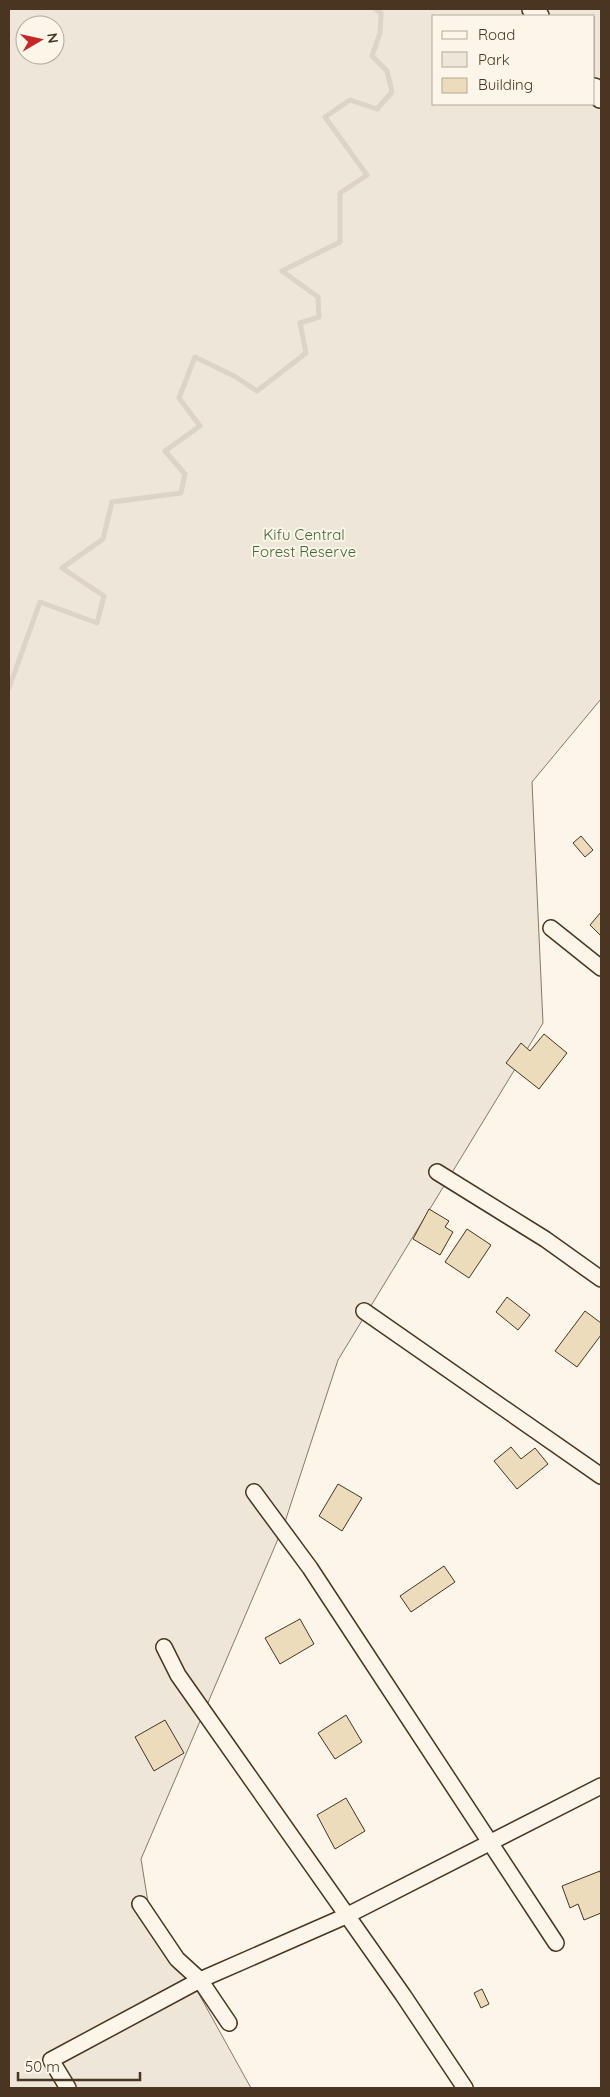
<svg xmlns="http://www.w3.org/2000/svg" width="610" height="2097" font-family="Quicksand,sans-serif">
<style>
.green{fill:#ede6d9;stroke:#887966;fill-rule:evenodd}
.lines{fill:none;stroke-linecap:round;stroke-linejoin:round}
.stream{stroke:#dcd4c6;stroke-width:5}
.building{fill:#ecdcbc;stroke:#4a3520}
.street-casing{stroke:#4a3520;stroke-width:18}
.secondary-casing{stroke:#4a3520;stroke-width:24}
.street{stroke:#fbf6e9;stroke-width:15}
.secondary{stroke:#fbf6e9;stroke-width:21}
.labels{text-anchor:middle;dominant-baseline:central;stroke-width:4;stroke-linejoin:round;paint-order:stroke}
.park-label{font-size:15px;fill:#436837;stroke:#fbf6e9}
</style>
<rect width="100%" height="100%" fill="#fbf6e9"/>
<!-- green -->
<path class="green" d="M9,9h592v690l-69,83 11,241 -205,337 -54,165 -143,334 7,43 103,186h-242zM434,16h160v88h-160zM25,25h30v30h-30z"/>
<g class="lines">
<!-- stream -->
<polyline class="stream" points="9,688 40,602 97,623 104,596 62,568 103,539 112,502 181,493 185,474 165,451 200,426 179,398 195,357 236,377 257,391 306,353 300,323 319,317 318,297 282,271 340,242 340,193 367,175 325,117 350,100 377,109 392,92 387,71 372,56 380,33 381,13 375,9"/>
</g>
<!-- building -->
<g class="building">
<polygon points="581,836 593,850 585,857 573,843"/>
<polygon points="601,912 601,936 590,925"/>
<polygon points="544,1034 567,1053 539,1089 506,1063 521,1043 530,1051"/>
<polygon points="429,1209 449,1221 445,1227 453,1232 440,1255 413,1239"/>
<polygon points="467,1229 491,1245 469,1278 445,1262"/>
<polygon points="507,1297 530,1315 518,1330 496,1312"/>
<polygon points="585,1311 601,1323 601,1335 577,1367 555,1351"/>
<polygon points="511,1447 521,1459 535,1448 548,1464 517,1489 494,1461"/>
<polygon points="338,1484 362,1498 342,1531 319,1516"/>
<polygon points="444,1566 455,1582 411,1612 400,1596"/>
<polygon points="300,1619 314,1644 280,1664 265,1638"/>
<polygon points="346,1715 362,1742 335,1759 318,1733"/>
<polygon points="165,1720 184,1753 154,1771 135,1737"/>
<polygon points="346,1798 365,1831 335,1849 317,1815"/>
<polygon points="600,1871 601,1876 601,1913 584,1920 578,1904 570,1908 562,1886"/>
<polygon points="482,1989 489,2004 481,2008 474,1993"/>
</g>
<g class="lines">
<defs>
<g id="street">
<polyline points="551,928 601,968"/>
<polyline points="437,1172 545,1239 601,1279"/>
<polyline points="364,1311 601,1476"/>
<polyline points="254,1492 310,1568 556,1943"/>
<polyline points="164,1647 178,1675 403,1995 465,2088"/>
<polyline points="140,1904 177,1959 200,1980 229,2023"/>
<polyline points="68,2088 51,2060 200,1980 346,1916 601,1786"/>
</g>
<g id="secondary">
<polyline points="533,9 538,16"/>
<polyline points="594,89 601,97"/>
</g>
</defs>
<!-- street casing -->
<use href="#street" class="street-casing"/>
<!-- secondary casing -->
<use href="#secondary" class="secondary-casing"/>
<!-- street -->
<use href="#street" class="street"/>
<!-- secondary -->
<use href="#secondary" class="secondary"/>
</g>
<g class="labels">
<!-- park labels -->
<g class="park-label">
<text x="304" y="534">Kifu Central<tspan x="304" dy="17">Forest Reserve</tspan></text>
</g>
</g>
<!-- border -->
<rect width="610" height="2097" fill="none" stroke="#4a3520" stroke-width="20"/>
<!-- legend -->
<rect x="432" y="15" width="162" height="90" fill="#fbf6e9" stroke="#b4a999"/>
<rect x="442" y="31" width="25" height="8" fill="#fbf6e9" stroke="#b4a999"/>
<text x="478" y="40" font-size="15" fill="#4a3520">Road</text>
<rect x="442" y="52" width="25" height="15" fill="#ede6d9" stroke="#b4a999"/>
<text x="478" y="65" font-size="15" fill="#4a3520">Park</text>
<rect x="442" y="78" width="25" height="15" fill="#ecdcbc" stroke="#b4a999"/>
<text x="478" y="90" font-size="15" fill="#4a3520">Building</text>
<!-- north arrow -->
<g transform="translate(40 40) rotate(81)"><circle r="24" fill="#fbf6e9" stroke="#b4a999"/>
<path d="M0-4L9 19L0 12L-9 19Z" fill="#c62828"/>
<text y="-8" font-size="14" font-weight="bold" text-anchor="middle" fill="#4a3520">N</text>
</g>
<!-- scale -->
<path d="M18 2072v8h122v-8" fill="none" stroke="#4a3520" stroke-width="2.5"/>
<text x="25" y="2072" font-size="15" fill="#4a3520" stroke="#fbf6e9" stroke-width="4" paint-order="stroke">50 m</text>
</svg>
